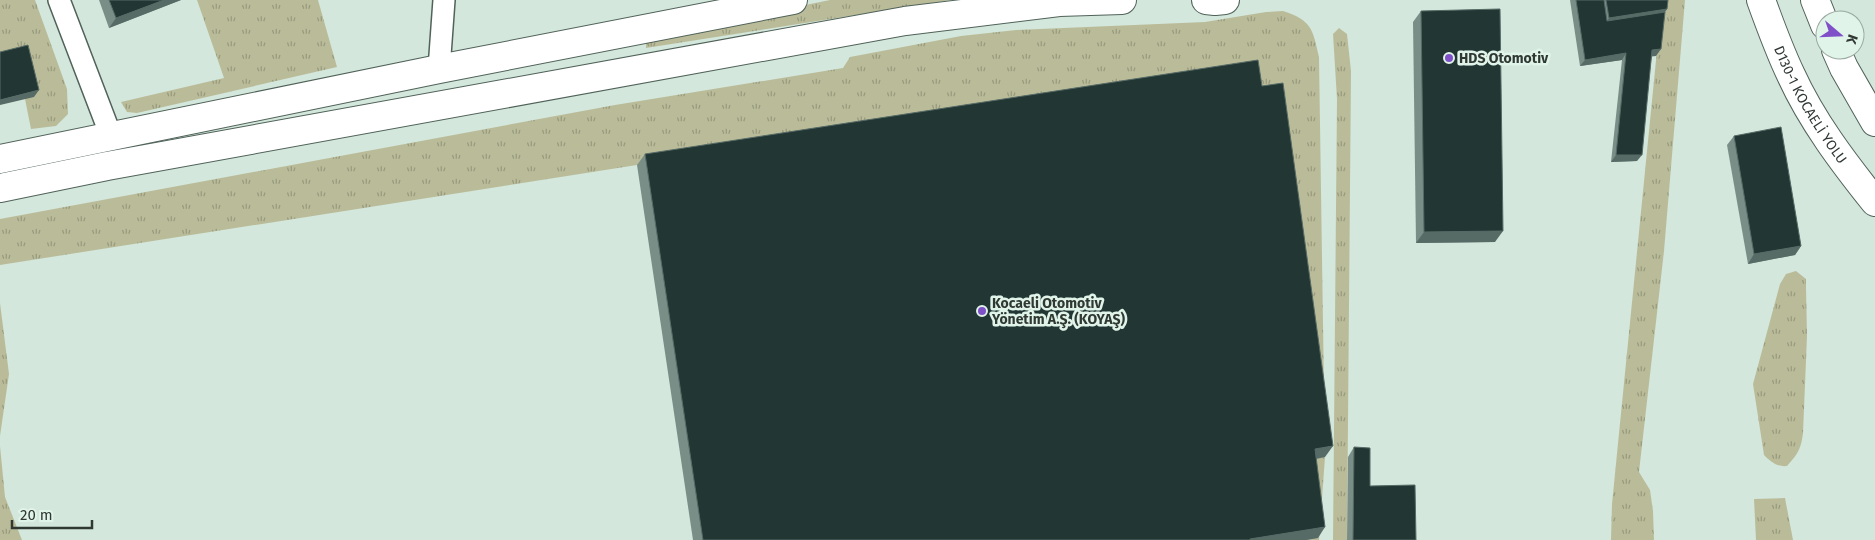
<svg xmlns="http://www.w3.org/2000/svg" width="1875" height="540" font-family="'Fira Sans',sans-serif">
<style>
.grass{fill:url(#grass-tufts)}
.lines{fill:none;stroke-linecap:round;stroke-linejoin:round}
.minor-casing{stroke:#506259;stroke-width:24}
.secondary-casing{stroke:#506259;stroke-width:30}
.trunk-casing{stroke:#506259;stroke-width:30}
.minor{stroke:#fff;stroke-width:21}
.secondary{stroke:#fff;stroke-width:28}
.trunk{stroke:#fff;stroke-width:28}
.wall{fill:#7a8e88}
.shaded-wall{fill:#576b66}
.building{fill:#223634;stroke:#576b66}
.poi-dot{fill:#7f50c8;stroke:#e0f4e9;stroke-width:2}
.labels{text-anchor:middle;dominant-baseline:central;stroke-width:5;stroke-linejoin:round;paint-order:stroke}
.poi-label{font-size:14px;font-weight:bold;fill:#303834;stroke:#e0f4e9;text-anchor:start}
.street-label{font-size:14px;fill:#303834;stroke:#e0f4e9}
</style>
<defs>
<pattern id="grass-tufts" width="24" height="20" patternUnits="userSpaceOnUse" patternTransform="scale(1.25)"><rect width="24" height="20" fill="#babc99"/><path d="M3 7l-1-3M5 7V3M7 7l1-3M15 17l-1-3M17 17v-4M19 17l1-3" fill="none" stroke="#989a7e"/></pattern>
</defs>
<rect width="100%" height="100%" fill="#d3e7dc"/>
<!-- grass -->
<g class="grass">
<polygon points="0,0 35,0 67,89 68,114 56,126 31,129 25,99 0,58"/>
<polygon points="197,0 318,0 337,67 137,113 127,112 121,102 224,78"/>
<polygon points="830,0 951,0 646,48 646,37"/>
<polygon points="1662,0 1685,0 1664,251 1639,472 1650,490 1653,511 1654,540 1611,540 1612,504"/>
<path d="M1283,11c29,9 30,19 36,46l6,400 -6,83h-13l12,-2 -10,-78 17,-3 -688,-292 -637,100v-46l615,-114 228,-37 7,-11 111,-21 55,-6 189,-8 61,-10z"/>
<polygon points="1339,28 1347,34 1351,71 1347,540 1333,540 1337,99 1333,34"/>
<path d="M1796,271l10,8v8l1,49 -4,97c-2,16 -5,21 -16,33 -10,1 -16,-4 -23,-11l-11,-71 27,-100 6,-10z"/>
<polygon points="0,303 9,374 0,436"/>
<polygon points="0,446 5,497 22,540 0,540"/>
<polygon points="1785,498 1793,540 1756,540 1754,499"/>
</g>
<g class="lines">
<defs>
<g id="minor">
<polyline points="59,0 111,136"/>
<polyline points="439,69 444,0"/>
</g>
<g id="secondary">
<polyline points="1206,0 1215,1 1225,0"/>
<polyline points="0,159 439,69 793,0"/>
<polyline points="0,188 107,166 905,21 1059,2 1122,0"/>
</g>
<g id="trunk">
<path id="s1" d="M1761,0c9,25 18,50 30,75 21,46 52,87 84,127"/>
<polyline points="1815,0 1825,25"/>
<polyline points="1836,50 1844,68 1875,122"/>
</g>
</defs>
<!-- minor casing -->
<use href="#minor" class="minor-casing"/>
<!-- secondary casing -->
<use href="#secondary" class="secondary-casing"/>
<!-- trunk casing -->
<use href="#trunk" class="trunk-casing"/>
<!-- minor -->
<use href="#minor" class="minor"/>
<!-- secondary -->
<use href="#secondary" class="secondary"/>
<!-- trunk -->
<use href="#trunk" class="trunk"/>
</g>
<!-- wall -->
<g class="wall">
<polygon points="99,0 181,0 109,28"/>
<polygon points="1570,0 1668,0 1667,9 1665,12 1656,56 1652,56 1637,161 1611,162 1622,60 1580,66"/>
<polygon points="1421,11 1495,242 1416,243 1413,22"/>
<polygon points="1262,86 1325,457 1317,459 1318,538 1306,540 693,540 637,165 645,154"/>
<polygon points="1734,136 1801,246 1795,255 1748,264 1727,145"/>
<polygon points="1354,447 1370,486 1416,540 1347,540 1348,457"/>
</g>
<!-- shaded-wall -->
<g class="shaded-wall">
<polygon points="164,0 181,0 109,28 116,18"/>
<polygon points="1667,9 1660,19 1603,28 1609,18"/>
<polygon points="1661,49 1656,56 1647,57 1652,50"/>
<polygon points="1626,53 1622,60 1580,66 1585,60"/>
<polygon points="39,90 34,97 0,105 0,100"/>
<polygon points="1616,155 1642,155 1637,161 1611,162"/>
<polygon points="1503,231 1495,242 1416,243 1424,232"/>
<polygon points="1801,246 1795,255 1748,264 1754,254"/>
<polygon points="1333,446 1325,457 1308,460 1315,449"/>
<polygon points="1325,527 1318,538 1306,540 1249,540 1250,539"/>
</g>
<!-- building -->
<g class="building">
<polygon points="109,0 164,0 116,18"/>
<polygon points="1576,0 1604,0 1607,21 1665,12 1661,49 1652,50 1642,155 1616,155 1626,53 1585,60"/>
<polygon points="1606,0 1668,0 1667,9 1609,18"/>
<polygon points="1500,9 1503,231 1424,232 1421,11"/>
<polygon points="28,45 39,90 0,100 0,52"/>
<polygon points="1258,60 1262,86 1283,83 1333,446 1315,449 1325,527 1250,539 1250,540 703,540 645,154"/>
<polygon points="1781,127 1801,246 1754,254 1734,136"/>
<polygon points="1354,447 1370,448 1370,486 1415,485 1416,540 1353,540"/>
</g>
<!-- markers -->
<g class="poi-dot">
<circle cx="1449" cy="58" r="5"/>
<circle cx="982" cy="311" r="5"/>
</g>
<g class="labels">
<!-- poi labels -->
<g class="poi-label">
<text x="1459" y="58">HDS Otomotiv</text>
<text x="992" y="303">Kocaeli Otomotiv<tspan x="992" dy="16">Yönetim A.Ş. (KOYAŞ)</tspan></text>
</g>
<!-- street labels -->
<g class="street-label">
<text stroke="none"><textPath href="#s1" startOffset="116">D130-1 KOCAELİ YOLU</textPath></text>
</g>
</g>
<!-- north arrow -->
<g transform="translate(1840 35) rotate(109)"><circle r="24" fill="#e0f4e9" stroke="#9aa9a1"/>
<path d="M0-4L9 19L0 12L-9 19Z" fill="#7f50c8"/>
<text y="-8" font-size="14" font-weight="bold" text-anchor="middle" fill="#303834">K</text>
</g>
<!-- scale -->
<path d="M12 520v8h80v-8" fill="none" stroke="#303834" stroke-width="2.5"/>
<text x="20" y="520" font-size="15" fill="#303834" stroke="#e0f4e9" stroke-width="4" paint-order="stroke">20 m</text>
</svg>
